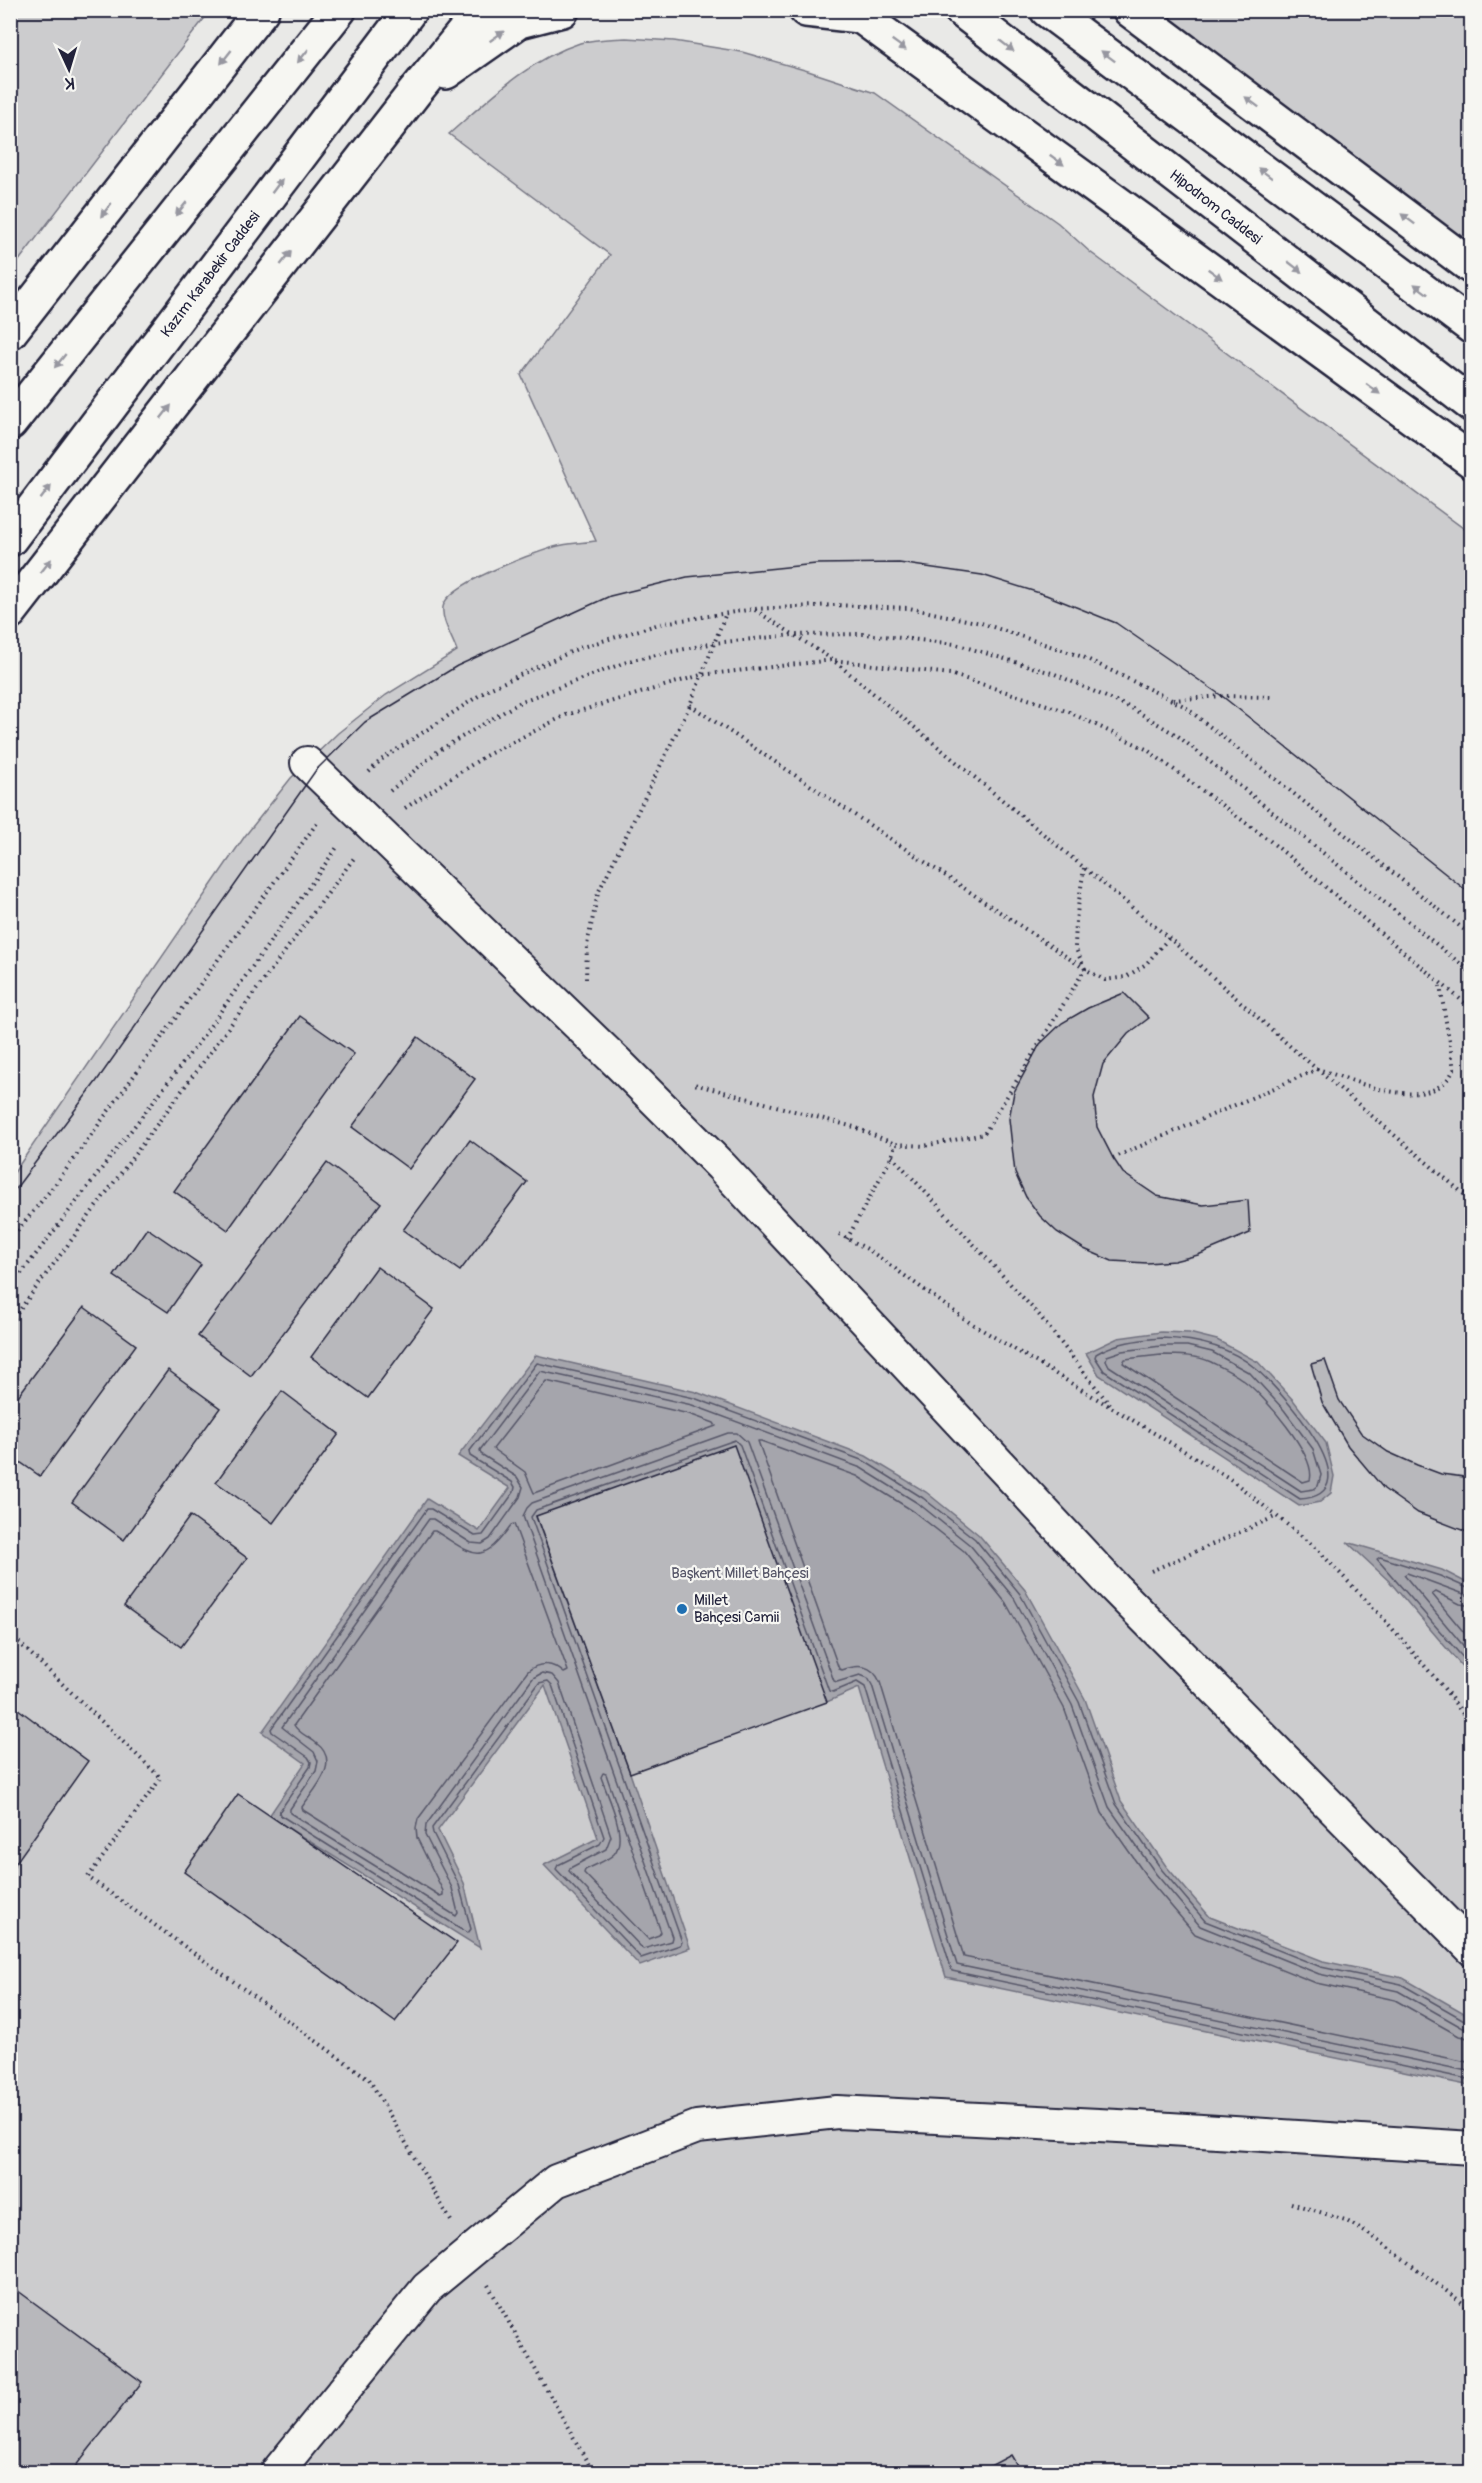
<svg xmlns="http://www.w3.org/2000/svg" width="1482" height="2483" font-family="Pangolin,sans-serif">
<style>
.green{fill:#ccccce;stroke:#777784;stroke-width:1.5}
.water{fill:#a5a5ac;stroke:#71717f;stroke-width:1.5}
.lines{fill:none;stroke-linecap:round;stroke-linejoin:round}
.shore{stroke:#565668;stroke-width:1.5}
.building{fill:#b8b8bc;stroke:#22223b;stroke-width:1.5}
.street-casing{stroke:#22223b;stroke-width:36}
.primary-casing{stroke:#22223b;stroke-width:38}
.path{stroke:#22223b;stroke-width:4;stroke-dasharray:1.5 4.5;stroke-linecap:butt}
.street{stroke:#f6f6f2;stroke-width:32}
.primary{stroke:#f6f6f2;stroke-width:33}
.tram{stroke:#22223b;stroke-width:1.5}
.oneway{fill:#9797a0}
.poi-dot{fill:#1f6fb2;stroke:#f6f6f2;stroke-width:2}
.labels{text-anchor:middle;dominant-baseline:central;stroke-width:4.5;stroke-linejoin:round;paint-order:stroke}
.street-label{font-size:15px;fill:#22223b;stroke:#f6f6f2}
.park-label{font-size:15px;fill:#555567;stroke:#f6f6f2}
.poi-label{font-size:15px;fill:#22223b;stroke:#f6f6f2;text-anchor:start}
</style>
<rect width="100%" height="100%" fill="#e9e9e7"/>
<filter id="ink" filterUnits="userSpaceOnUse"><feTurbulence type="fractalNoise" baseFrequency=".0167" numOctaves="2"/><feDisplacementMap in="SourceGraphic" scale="12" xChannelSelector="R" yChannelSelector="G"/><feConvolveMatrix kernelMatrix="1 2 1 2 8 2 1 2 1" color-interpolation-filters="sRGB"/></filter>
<g filter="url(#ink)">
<!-- green -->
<g class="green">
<polygon points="11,10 210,11 11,271 10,11"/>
<polygon points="1130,11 1471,11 1471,267"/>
<path d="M626,38l48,3 68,11 66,19 67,22 183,130 32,29 381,282v1938h-1460v-1295l234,-341 46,-58 47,-45 48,-38 71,-44c-4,-12 -16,-31 -14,-44 3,-23 89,-53 111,-60 13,-4 28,-4 42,-6l-75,-166 89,-120 -161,-121c40,-35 79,-74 131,-91 14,-4 31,-4 46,-5z"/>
</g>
<!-- water -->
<g class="water">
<polygon points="1161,1332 1189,1333 1217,1340 1258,1362 1294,1401 1326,1443 1334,1476 1331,1493 1320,1502 1299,1506 1099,1375 1086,1353 1118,1338"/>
<polygon points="536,1355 696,1392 866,1456 926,1492 979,1535 1025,1590 1085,1699 1121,1801 1166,1866 1210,1917 1323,1961 1403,1978 1471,2017 1471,2086 946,1977 859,1688 827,1702 536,1517 630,1773 690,1948 640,1966 544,1865 598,1838 545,1685 438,1830 464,1883 480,1948 269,1816 305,1763 262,1732 427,1499 479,1531 510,1488 458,1456"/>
<polygon points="1347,1542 1442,1570 1471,1585 1471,1677 1390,1582"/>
</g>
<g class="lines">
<!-- shore -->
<g class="shore">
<path d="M1161,1338c33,1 68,8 94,30 23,20 122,126 45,131l-196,-128 -9,-14 1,-3c20,-12 42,-14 65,-16z"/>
<polygon points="1161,1346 1187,1346 1212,1352 1250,1373 1284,1410 1313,1449 1321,1475 1318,1486 1314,1489 1301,1491 1109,1366 1106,1360 1107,1356 1122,1351"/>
<path d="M1161,1355c17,0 35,0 50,7 10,5 23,11 32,18 20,14 74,76 67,100l-7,2 -180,-119 2,-4z"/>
<polygon points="546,1381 689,1414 714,1423 716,1426 534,1493 525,1472 493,1449"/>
<path d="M514,1524l54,147 -4,2c-11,-10 -24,-12 -36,-2l-110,148 -2,9 1,10 26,53v4l-3,1 -137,-86 -1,-3c13,-19 40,-45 14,-64 -7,-6 -18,-10 -22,-18l138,-194h3c40,24 45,37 76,-6z"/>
<polyline points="1472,1590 1440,1576 1380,1557 1377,1559 1472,1668"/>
<polyline points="1472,1597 1407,1573 1404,1575 1472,1656"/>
<polyline points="1472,1606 1460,1604 1436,1592 1432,1594 1472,1642"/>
<path d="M603,1773l3,1 2,6 53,152 -2,3 -11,4 -64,-66 1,-3c9,-5 22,-9 29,-16 15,-17 -7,-59 -13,-77z"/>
<polyline points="1472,2022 1466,2021 1401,1984 1321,1967 1205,1921 1162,1870 1116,1804 1079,1702 1020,1594 975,1539 923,1498 864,1461 694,1398 537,1363 469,1452 470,1456 512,1482 515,1487 514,1492 483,1535 475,1536 431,1509 427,1509 271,1729 272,1732 308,1757 311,1762 310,1767 279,1812 280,1815 468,1933 471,1929 459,1885 433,1833 432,1828 539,1683 548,1681 552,1685 604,1837 600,1844 558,1865 556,1869 641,1958 680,1945 682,1942 531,1517 536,1510 735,1440 740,1445 829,1691 833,1692 857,1682 865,1687 952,1971 1472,2080"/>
<polyline points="1472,2030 1463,2028 1398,1991 1319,1974 1200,1926 1156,1874 1109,1807 1072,1705 1014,1598 970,1545 919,1504 861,1468 692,1405 540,1371 480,1450 481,1454 517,1477 523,1487 520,1497 490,1539 482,1544 471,1543 433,1519 429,1519 282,1727 314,1752 318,1761 316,1771 290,1809 290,1813 456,1916 458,1913 452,1888 425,1835 426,1825 533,1678 542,1673 552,1675 559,1683 611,1836 606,1849 570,1868 569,1871 643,1949 671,1941 672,1937 523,1516 527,1508 532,1503 728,1433 737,1433 747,1442 834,1681 837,1682 860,1675 868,1678 872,1685 957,1965 1472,2072"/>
<path d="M1472,2039l-13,-3 -64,-36 -79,-17 -121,-49 -46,-54 -47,-67 -38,-105 -58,-105 -42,-52 -51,-40 -56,-35 -96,-35h-3l81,228 3,1c16,-6 30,-6 38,12l84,275 508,106"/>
</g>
</g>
<!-- building -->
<g class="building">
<polygon points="1124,993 1149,1018 1128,1034 1103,1064 1094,1097 1097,1127 1113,1158 1123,1173 1157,1196 1203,1205 1248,1200 1250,1233 1198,1255 1174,1261 1147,1263 1112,1261 1084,1249 1057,1232 1040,1216 1026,1197 1015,1173 1009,1119 1014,1092 1040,1044 1062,1023 1088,1008"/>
<polygon points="300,1016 354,1054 228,1230 174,1191"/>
<polygon points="418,1037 475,1079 409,1169 352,1127"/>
<polygon points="470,1140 527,1182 460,1271 403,1230"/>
<polygon points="327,1163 381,1203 251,1376 198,1336"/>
<polygon points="147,1228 201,1265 168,1312 114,1276"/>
<polygon points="377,1267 434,1309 368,1398 311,1357"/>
<polygon points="84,1307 136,1345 40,1476 10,1455 10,1407"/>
<polygon points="1325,1360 1339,1400 1361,1433 1388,1452 1417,1465 1441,1474 1472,1478 1472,1534 1418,1513 1384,1489 1348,1446 1322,1402 1311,1364"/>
<polygon points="168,1370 220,1408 124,1540 72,1502"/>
<polygon points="282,1391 339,1434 273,1523 216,1482"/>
<polygon points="734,1445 827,1702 630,1773 536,1516"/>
<polygon points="190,1516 247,1558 181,1647 124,1606"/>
<polygon points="10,1703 88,1761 10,1871"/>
<polygon points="238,1794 457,1943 395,2022 184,1872"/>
<polygon points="10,2285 142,2382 71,2472 10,2472"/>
<polygon points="1011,2455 1021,2472 979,2472"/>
</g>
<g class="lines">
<defs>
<g id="street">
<polyline points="307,763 621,1066 721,1166 1114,1587 1472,1949"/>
<polyline points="277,2472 427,2288 556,2181 697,2127 837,2112 1138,2127 1472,2148"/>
</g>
<g id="primary">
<polyline points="806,10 859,16"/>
<polyline points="852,10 1472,461"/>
<path id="s1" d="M961,10l511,395"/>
<polyline points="1047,10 1472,327"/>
<polyline points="1130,10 1472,267"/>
<polyline points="446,72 519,21 562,10"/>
<polyline points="10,332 262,10"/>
<polyline points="10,423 339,10"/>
<path id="s2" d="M10,539l400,-529"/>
<polyline points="10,612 414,93 482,10"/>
</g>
</defs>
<!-- street casing -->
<use href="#street" class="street-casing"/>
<!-- primary casing -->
<use href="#primary" class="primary-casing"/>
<!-- path -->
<g class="path">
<polyline points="755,610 833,660 1169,938 1292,1048 1472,1201"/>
<polyline points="1173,700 1222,696 1274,697"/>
<polyline points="690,705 1085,969 984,1134 924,1146 895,1144 854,1127 694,1084"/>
<polyline points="369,772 381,760 489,689 579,648 663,623 754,609 835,605 909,608 981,623 1083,657 1184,706 1472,936"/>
<polyline points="390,791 438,751 522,701 632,660 714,643 793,635 865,634 955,644 1055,674 1133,709 1178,736 1472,973"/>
<polyline points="405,808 485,756 566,715 701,675 833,660 950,674 1069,712 1146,749 1269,840 1472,1009"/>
<polyline points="1084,868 1076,920 1075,947 1085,969 1105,980 1126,977 1146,964 1169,938"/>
<polyline points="586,979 587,945 598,893 690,705 726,613"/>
<polyline points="892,1156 1039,1315 1110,1405"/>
<path d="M1113,1158l205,-89c36,11 114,49 136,0l-14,-83"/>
<polyline points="839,1234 869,1250 969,1322 1229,1478 1314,1546 1383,1618 1443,1687 1472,1726"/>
<polyline points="847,1239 892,1156 895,1144"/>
<polyline points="10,1240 57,1182 317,823"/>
<polyline points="10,1288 196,1046 338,846"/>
<polyline points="10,1323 354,858"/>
<polyline points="1151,1571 1277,1516"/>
<polyline points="10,1634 161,1778 88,1877 369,2079 451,2221"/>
<polyline points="1291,2203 1345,2220 1375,2238 1464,2304 1472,2313"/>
<polyline points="488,2285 593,2472"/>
</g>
<!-- street -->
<use href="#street" class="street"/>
<!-- primary -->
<use href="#primary" class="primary"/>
<!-- tram -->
<polyline class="tram" points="10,1196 96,1082 316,770 365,722 457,666 610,596 687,577 816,564 899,563 982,575 1046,595 1116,623 1222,696 1472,895"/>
</g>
<!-- one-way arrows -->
<defs><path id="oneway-solid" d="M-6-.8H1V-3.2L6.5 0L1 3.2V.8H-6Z" transform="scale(1.5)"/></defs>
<g class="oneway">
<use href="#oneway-solid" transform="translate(497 36) rotate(-35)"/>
<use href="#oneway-solid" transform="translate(899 45) rotate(36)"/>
<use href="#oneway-solid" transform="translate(1007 46) rotate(38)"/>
<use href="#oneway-solid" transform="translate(303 56) rotate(129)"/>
<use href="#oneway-solid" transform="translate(1108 56) rotate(-143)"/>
<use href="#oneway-solid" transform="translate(226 57) rotate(128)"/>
<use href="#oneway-solid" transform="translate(1252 102) rotate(-143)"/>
<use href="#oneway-solid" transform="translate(1057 160) rotate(36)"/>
<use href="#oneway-solid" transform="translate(1265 173) rotate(-143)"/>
<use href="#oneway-solid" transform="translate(277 186) rotate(-53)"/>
<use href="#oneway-solid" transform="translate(181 209) rotate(129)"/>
<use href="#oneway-solid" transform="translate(106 210) rotate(128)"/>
<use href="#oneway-solid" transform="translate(1408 219) rotate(-143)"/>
<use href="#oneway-solid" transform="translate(286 258) rotate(-52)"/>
<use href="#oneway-solid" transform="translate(1295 267) rotate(38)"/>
<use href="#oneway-solid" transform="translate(1215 274) rotate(36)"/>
<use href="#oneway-solid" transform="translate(1421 289) rotate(-143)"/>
<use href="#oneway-solid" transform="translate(60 361) rotate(129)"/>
<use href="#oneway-solid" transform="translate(1373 389) rotate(36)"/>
<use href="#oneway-solid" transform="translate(166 412) rotate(-52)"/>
<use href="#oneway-solid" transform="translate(46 492) rotate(-53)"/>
<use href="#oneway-solid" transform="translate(46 566) rotate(-52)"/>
</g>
</g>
<!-- markers -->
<circle class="poi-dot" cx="682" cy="1609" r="6"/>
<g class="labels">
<!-- street labels -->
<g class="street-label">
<text stroke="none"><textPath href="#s1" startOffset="322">Hipodrom Caddesi</textPath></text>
<text stroke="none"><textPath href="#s2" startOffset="332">Kazım Karabekir Caddesi</textPath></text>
</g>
<!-- park labels -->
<g class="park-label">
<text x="740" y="1573">Başkent Millet Bahçesi</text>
</g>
<!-- poi labels -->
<g class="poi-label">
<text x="694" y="1600">Millet<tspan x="694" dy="17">Bahçesi Camii</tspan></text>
</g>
</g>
<!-- margin -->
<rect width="1482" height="2483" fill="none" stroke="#f6f6f2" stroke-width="36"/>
<rect x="18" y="18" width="1446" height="2447" fill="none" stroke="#22223b" stroke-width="2" filter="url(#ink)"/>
<!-- north arrow -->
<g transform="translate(69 69) rotate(176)" stroke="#f6f6f2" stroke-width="4.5" paint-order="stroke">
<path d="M0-4.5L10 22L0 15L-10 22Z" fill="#22223b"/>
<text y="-9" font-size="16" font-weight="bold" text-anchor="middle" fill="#22223b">K</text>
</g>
</svg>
